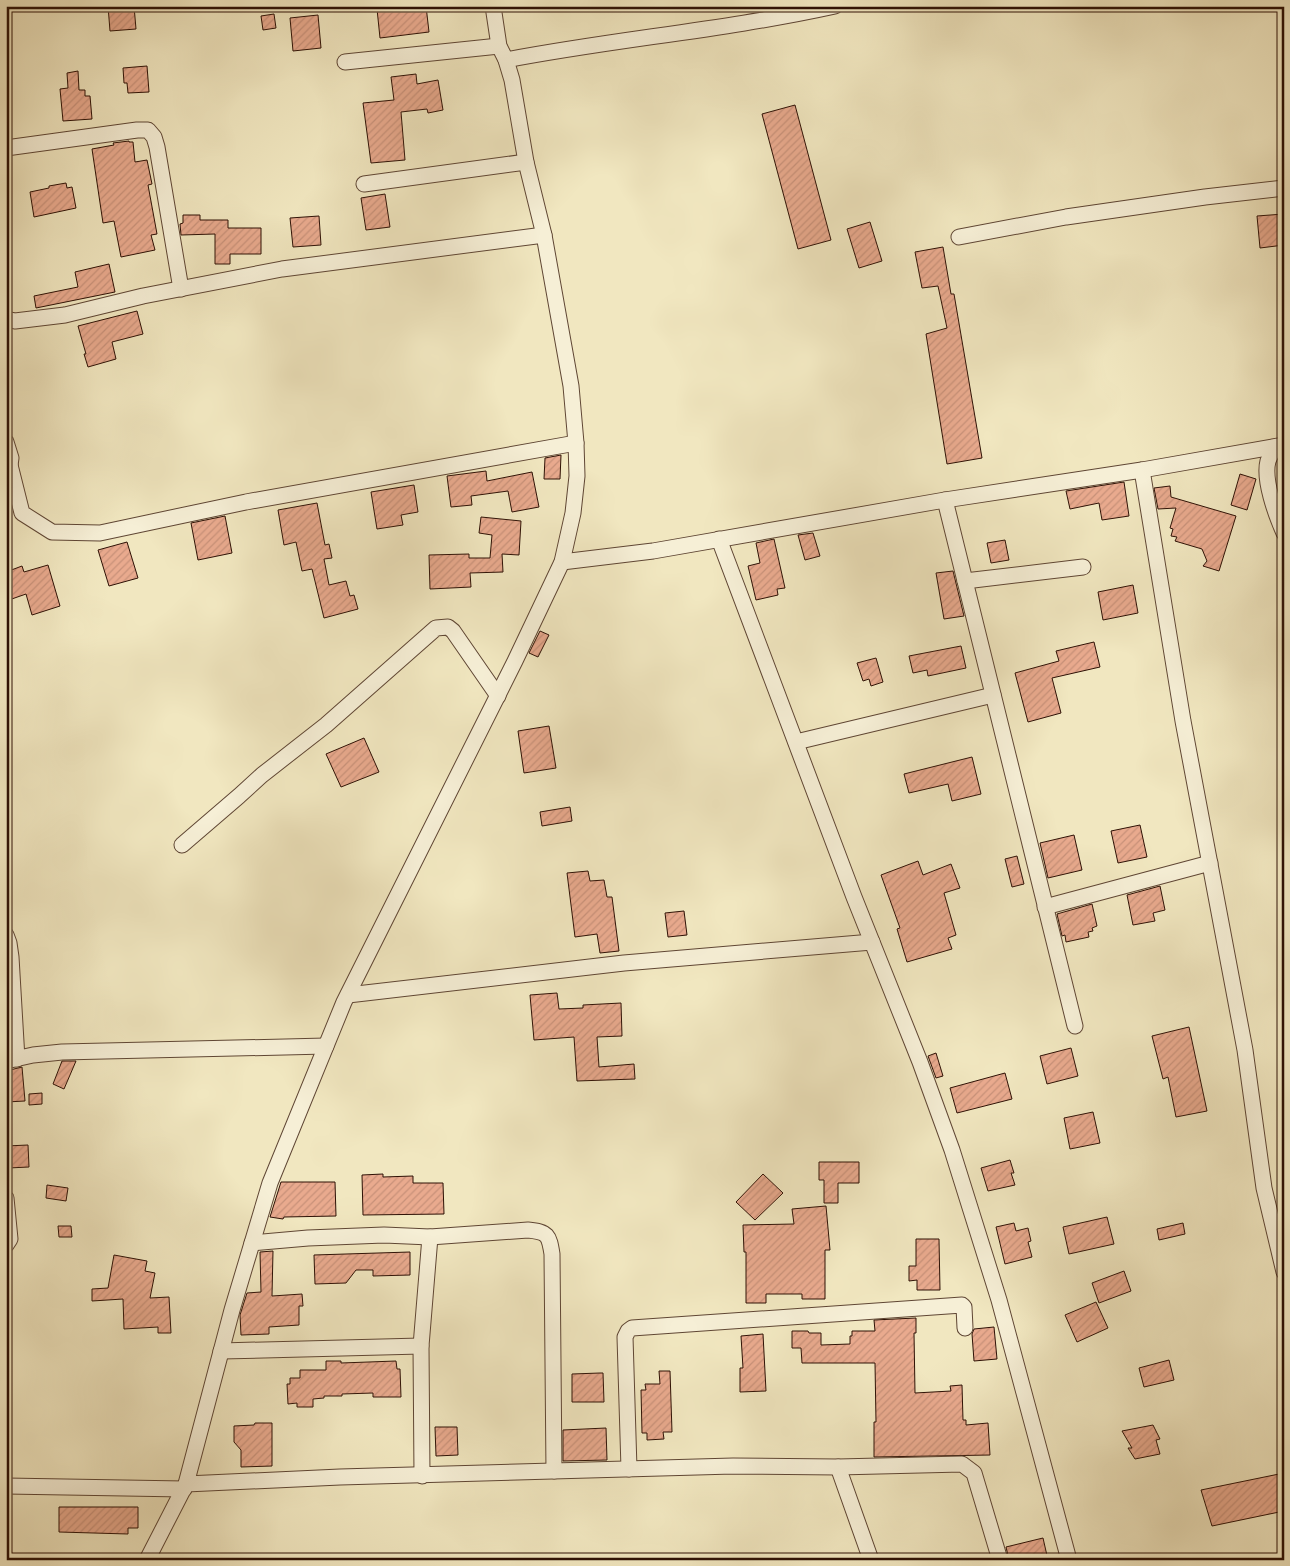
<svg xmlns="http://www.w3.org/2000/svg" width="1290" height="1566" font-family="'IM FELL Great Primer',serif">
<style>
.building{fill:url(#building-hatch);stroke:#2e1105}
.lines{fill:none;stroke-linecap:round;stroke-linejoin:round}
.minor-casing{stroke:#5f4634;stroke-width:17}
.minor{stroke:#f6efd6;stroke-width:15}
</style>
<defs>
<pattern id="building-hatch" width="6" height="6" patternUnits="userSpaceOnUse" patternTransform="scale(1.25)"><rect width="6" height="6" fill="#e9aa8e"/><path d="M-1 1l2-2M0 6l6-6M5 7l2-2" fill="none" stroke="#c89179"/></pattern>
</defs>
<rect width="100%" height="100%" fill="#f1e7c0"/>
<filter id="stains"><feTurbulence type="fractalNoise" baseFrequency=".004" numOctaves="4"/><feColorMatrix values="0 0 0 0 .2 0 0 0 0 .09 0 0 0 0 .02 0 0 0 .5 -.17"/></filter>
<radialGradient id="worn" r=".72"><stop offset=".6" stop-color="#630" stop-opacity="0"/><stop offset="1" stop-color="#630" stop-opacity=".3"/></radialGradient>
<!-- building -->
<g class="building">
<polygon points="108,6 134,6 136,29 110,31"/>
<polygon points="395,6 426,6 429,32 380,38 377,9"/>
<polygon points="274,14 276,28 263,30 261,16"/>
<polygon points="318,15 321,48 293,51 290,18"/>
<polygon points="147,66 149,92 128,93 127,83 124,83 123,68"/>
<polygon points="78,71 79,90 85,90 85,96 90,96 92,119 63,121 60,89 68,88 67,73"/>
<polygon points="416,74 417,84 438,80 443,110 428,113 427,109 401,112 405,160 371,163 363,103 394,100 391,77"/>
<polygon points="795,105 831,240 798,249 762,114"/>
<polygon points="129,141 129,142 133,142 135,162 147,160 152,184 148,185 157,234 151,235 155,250 121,257 114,221 103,223 92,149 114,145 113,143"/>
<polygon points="66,183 67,188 72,187 76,208 34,217 30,192 49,188 49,186"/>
<polygon points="385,194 390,227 366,230 361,198"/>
<polygon points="1284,214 1284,245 1260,248 1257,216"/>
<polygon points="183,215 200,215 200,220 228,220 228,228 261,228 261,254 230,254 230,264 215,264 215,234 181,235 180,224 183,223"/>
<polygon points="319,216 321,245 293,247 290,218"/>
<polygon points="870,222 882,261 859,268 847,229"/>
<polygon points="943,247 951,294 954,294 982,458 947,464 926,334 947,328 938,286 922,288 915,252"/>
<polygon points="109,264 115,292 36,308 34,296 78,287 75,272"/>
<polygon points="137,311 143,334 112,342 116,359 88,367 84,354 86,354 78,326"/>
<polygon points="561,455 560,479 544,479 545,458"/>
<polygon points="486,471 487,481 532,472 539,507 512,512 508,491 471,496 472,505 451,507 447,476"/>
<polygon points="1240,474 1256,479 1247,510 1231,505"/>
<polygon points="1124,482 1129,516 1102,520 1099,503 1070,509 1066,491"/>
<polygon points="414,485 418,512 401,515 403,525 377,529 371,492"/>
<polygon points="1170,486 1171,497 1236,516 1219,571 1203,566 1207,561 1202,549 1175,541 1177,537 1171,536 1173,529 1170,528 1176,508 1158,509 1154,488"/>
<polygon points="317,503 325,545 329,544 332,558 324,559 329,585 346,581 350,596 354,595 358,609 324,618 312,569 302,571 296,542 284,545 278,510"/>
<polygon points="225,516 232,553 198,560 191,523"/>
<polygon points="481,517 521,521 519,555 502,554 503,572 470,573 471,587 430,589 429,555 469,554 469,558 490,558 492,535 479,533"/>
<polygon points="813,533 820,556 805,560 798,535"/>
<polygon points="774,539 785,588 777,589 778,595 756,600 748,566 760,563 756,543"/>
<polygon points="1005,540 1009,560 991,563 987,543"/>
<polygon points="127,542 138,578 109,586 98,550"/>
<polygon points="48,565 60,606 32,615 26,594 6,601 6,572 22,566 24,572"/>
<polygon points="953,571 964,616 944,619 936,573"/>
<polygon points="1133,585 1138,613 1103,620 1098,592"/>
<polygon points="540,631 549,635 538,657 529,653"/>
<polygon points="1094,642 1100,667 1052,678 1061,713 1028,722 1015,673 1059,661 1056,651"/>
<polygon points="961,646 966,668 928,676 927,670 913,673 909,656"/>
<polygon points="876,658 883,682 871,686 869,679 863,681 857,663"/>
<polygon points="549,726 556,768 524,773 518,731"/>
<polygon points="364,738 379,772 341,787 326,754"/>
<polygon points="972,757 981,794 952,801 948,784 909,793 904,774"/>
<polygon points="570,807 572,821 542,826 540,812"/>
<polygon points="1140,825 1147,857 1118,863 1111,831"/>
<polygon points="1074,835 1082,870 1048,878 1040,843"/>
<polygon points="1017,856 1024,884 1012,887 1005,859"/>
<polygon points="918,861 923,875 951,864 960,888 944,893 956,935 948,938 952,949 907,962 897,929 900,928 881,875"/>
<polygon points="588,871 590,881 604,880 607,897 612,897 619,951 600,953 597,934 575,937 567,873"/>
<polygon points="1160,886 1165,910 1153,913 1155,921 1133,925 1127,895"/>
<polygon points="1092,904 1097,926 1092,928 1093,931 1088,932 1089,937 1066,942 1065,935 1062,936 1057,914"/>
<polygon points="684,911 687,935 668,937 665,913"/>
<polygon points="557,993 559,1009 583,1008 583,1005 621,1003 622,1036 597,1037 599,1067 634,1064 635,1079 577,1081 574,1037 534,1040 530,995"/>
<polygon points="1189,1027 1207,1111 1176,1117 1168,1077 1163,1079 1152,1036"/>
<polygon points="1071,1048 1078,1076 1047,1084 1040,1056"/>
<polygon points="936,1053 943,1076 936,1078 928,1056"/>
<polygon points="62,1061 76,1061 64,1089 53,1084"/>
<polygon points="22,1067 25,1101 6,1102 6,1071"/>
<polygon points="1005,1073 1012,1099 957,1113 950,1088"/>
<polygon points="42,1093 42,1104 29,1105 29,1094"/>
<polygon points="1093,1112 1100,1143 1070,1149 1064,1118"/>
<polygon points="28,1145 29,1167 8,1168 8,1163 6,1163 6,1146"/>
<polygon points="1010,1160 1014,1173 1011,1173 1015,1185 988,1191 981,1168"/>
<polygon points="819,1162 859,1162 859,1183 838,1183 838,1203 824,1203 824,1180 819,1180"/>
<polygon points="383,1174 383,1177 413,1176 413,1183 443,1183 444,1214 363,1215 362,1175"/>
<polygon points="763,1174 783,1193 755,1220 736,1202"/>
<polygon points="281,1182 335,1182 336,1216 284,1217 283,1219 270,1217"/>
<polygon points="47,1185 68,1188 66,1201 46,1198"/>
<polygon points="826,1206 830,1250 825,1250 825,1299 802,1299 802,1294 766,1294 766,1303 746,1303 746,1252 744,1252 743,1225 794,1224 792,1209"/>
<polygon points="1107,1217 1114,1244 1069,1254 1063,1227"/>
<polygon points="1014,1223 1016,1231 1028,1228 1031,1241 1028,1242 1032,1257 1005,1264 996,1227"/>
<polygon points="1183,1223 1185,1234 1159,1240 1157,1229"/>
<polygon points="58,1226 71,1226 72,1237 59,1237"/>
<polygon points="916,1239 939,1239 940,1290 917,1290 917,1280 909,1281 909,1266 916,1266"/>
<polygon points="273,1251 272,1296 302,1294 303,1306 299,1306 299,1325 269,1327 269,1334 241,1335 240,1315 247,1293 261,1292 260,1252"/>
<polygon points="410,1252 410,1275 373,1276 373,1270 356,1270 346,1283 315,1284 314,1255"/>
<polygon points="114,1255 147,1261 145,1271 155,1273 150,1298 169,1297 171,1333 158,1333 158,1327 124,1329 123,1299 92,1301 92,1289 108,1288"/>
<polygon points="1124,1271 1131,1291 1099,1303 1092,1283"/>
<polygon points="1096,1302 1108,1328 1077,1342 1065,1315"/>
<polygon points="916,1318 916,1333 914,1333 915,1393 951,1391 950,1386 962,1385 963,1420 966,1420 966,1425 988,1423 990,1455 874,1457 874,1422 876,1422 875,1363 802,1363 801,1348 792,1348 792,1331 808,1331 809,1333 821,1333 821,1345 850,1344 850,1336 852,1336 852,1331 875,1331 874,1320"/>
<polygon points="994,1327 997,1359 974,1361 972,1334 974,1329"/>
<polygon points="763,1334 766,1391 740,1392 740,1368 743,1368 741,1336"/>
<polygon points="1169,1360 1174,1380 1144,1387 1139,1368"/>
<polygon points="326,1361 341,1361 341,1363 396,1361 397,1369 400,1369 401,1397 373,1397 373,1393 342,1394 342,1396 324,1396 324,1398 313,1399 313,1407 297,1407 297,1403 288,1404 287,1384 290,1384 290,1378 300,1378 300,1370 326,1370"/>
<polygon points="659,1371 670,1371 672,1432 663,1432 664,1439 647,1440 647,1433 642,1433 641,1390 646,1390 645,1384 660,1384"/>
<polygon points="600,1373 603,1373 604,1402 572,1402 572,1374"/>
<polygon points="255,1423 272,1423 272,1466 241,1467 241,1450 234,1442 234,1426 254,1425"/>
<polygon points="1153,1425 1160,1439 1156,1440 1160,1454 1135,1459 1128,1448 1132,1448 1122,1431"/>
<polygon points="435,1427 457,1427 458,1455 436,1456"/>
<polygon points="606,1428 607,1460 563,1461 563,1430"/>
<polygon points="1284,1473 1284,1511 1212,1526 1201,1490"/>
<polygon points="59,1507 138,1507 138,1528 128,1528 128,1534 59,1532"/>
<polygon points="1043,1538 1048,1560 1009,1560 1006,1547"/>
</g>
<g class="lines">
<defs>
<g id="minor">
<path d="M506,60c109,-21 220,-30 329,-54"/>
<polyline points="345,62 499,46"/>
<polyline points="6,148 137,130 148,130 154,137 157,147 181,289"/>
<polyline points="364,184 526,162"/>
<polyline points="959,237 1066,217 1205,197 1284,188"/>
<polyline points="6,319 15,321 65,315 143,296 282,269 544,235"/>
<polyline points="6,442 11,458 10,465 6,467"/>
<path d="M1275,447c-2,4 -5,9 -7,14 -5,19 8,54 16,72"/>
<polyline points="10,465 22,513 52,532 100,533 246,502 576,443"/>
<polyline points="1142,470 1183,721 1245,1050 1264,1188 1284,1272"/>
<polyline points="945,500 1075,1026"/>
<polyline points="719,539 854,897 920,1062 952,1150 999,1300 1069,1560"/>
<polyline points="562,562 653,551 945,500 1142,470 1284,445"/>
<polyline points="965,581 1083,567"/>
<polyline points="796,742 993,695"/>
<polyline points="182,845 239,796 262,775 326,725 436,628 448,627 453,631 498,696"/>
<polyline points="1045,907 1210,863"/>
<polyline points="6,935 9,943 11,957 17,1059"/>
<polyline points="348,995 624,963 872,942"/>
<polyline points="6,1061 33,1055 62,1052 326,1046"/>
<polyline points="6,1198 10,1239 6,1245"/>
<path d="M252,1243l56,-5 76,-3 46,2 98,-7c20,2 21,5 24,24l2,217"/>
<polyline points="221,1351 421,1346"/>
<polyline points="838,1467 871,1560"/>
<polyline points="629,1469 625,1337 628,1331 632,1328 962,1305 964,1307 965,1328"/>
<polyline points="422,1476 421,1346 430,1237"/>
<polyline points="186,1484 340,1477 733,1466 838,1467 962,1464 974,1473 1000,1560"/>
<polyline points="6,1486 184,1489"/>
<polyline points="147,1560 186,1484 232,1310 270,1183 344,1002 515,661 562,562 573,513 577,476 576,443 571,386 544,235 526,162 512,80 506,60 499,46 493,6"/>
</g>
</defs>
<!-- minor casing -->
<use href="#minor" class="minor-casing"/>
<!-- minor -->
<use href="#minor" class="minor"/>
</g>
<!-- margin -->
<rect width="1290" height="1566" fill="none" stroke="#f1e7c0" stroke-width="25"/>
<rect x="8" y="8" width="1275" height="1551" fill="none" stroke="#2e1105" stroke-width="2.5"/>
<rect x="12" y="12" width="1265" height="1541" fill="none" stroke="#2e1105"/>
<rect width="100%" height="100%" filter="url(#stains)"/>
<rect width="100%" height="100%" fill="url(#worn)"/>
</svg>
